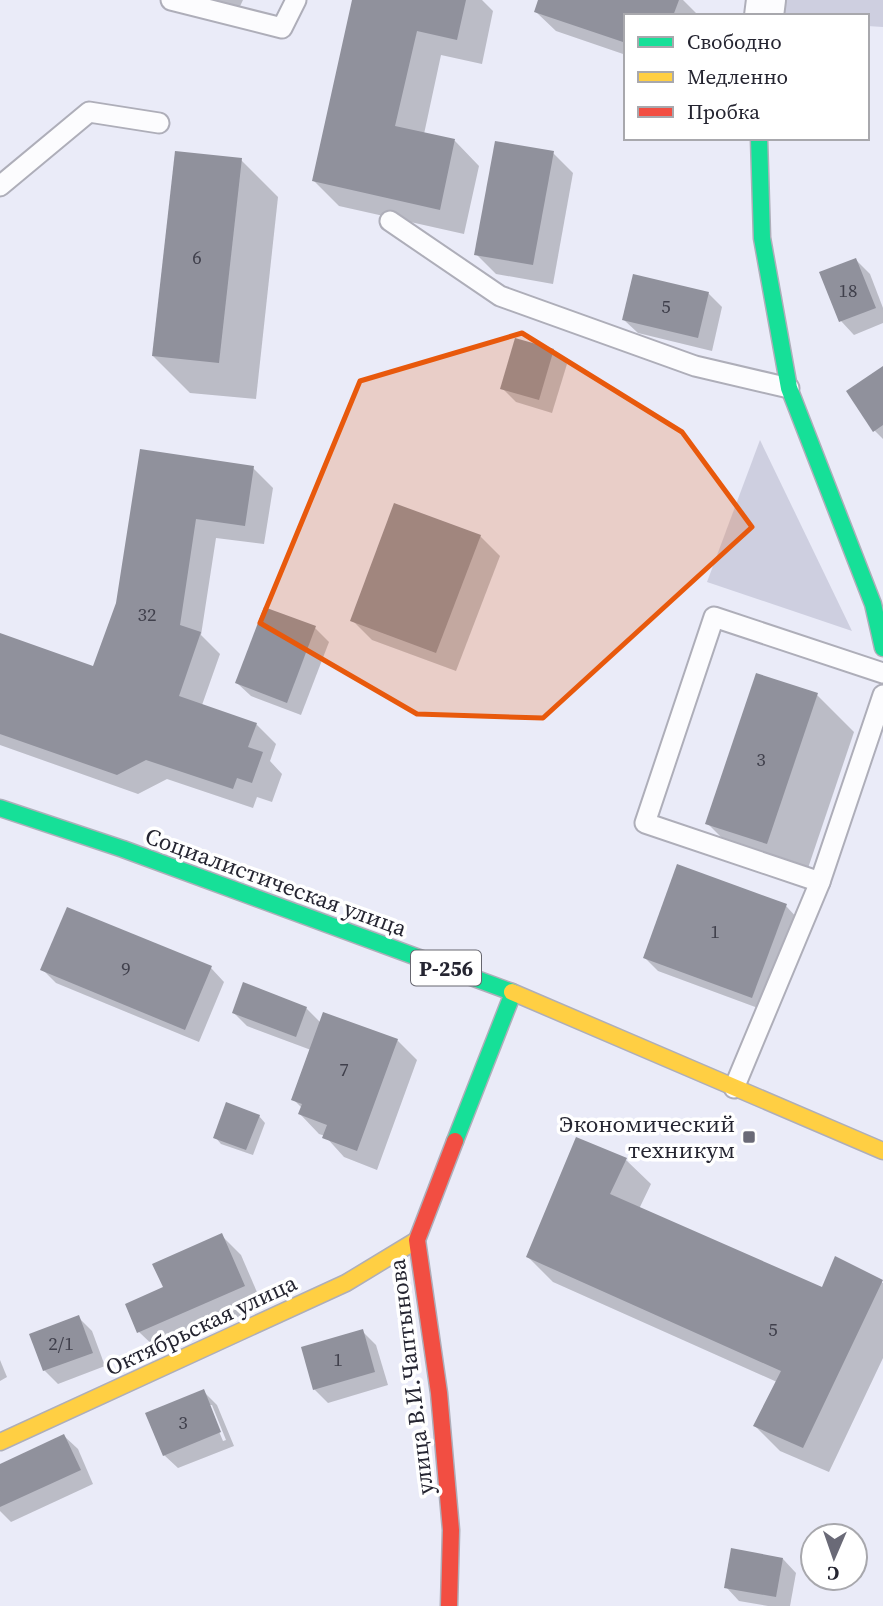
<svg xmlns="http://www.w3.org/2000/svg" width="883" height="1606" font-family="'Source Serif 4',serif">
<style>
.green{fill:#cecfe0}
.shadow{fill:#0003;fill-rule:evenodd}
.building{fill:#90919c}
.lines{fill:none;stroke-linecap:round;stroke-linejoin:round}
.lane-casing{stroke:#aeaeb9;stroke-width:23}
.street-casing{stroke:#aeaeb9;stroke-width:42}
.fast-casing{stroke:#aeaeb9;stroke-width:19}
.slow-casing{stroke:#aeaeb9;stroke-width:19}
.jam-casing{stroke:#aeaeb9;stroke-width:19}
.lane{stroke:#fcfcfe;stroke-width:19}
.street{stroke:#fcfcfe;stroke-width:38}
.fast{stroke:#16e098;stroke-width:16}
.slow{stroke:#ffcf43;stroke-width:16}
.jam{stroke:#f24e42;stroke-width:16}
.marked{fill:#e8590c;fill-opacity:0.2;stroke:#e8590c;stroke-width:5;stroke-linejoin:round}
.poi-dot{fill:#6a6a77;stroke:#fff;stroke-width:2.5}
.labels{text-anchor:middle;dominant-baseline:central;stroke-width:7;stroke-linejoin:round;paint-order:stroke}
.number-label{font-size:19px;fill:#40404c}
.shield{fill:#fff;stroke:#66666f;stroke-width:2}
.shield-label{font-size:21px;font-weight:bold;fill:#252531}
.street-label{font-size:23px;fill:#252531;stroke:#fff}
.poi-label{font-size:23px;fill:#252531;stroke:#fff;text-anchor:end}
</style>
<rect width="100%" height="100%" fill="#eaebf8"/>
<!-- green -->
<g class="green">
<polygon points="766,0 883,0 883,27 867,26 867,16 764,16"/>
<polygon points="760,440 852,631 707,582"/>
</g>
<!-- shadow -->
<g class="shadow">
<polygon points="192,0 243,0 233,21"/>
<polygon points="354,0 482,0 493,11 482,64 441,55 424,134 455,141 479,166 464,234 339,206 314,181"/>
<polygon points="540,0 683,0 699,16 626,16 626,55 556,31 536,12"/>
<polygon points="553,153 573,173 553,284 496,274 476,254"/>
<polygon points="241,160 278,197 256,399 190,393 153,356"/>
<polygon points="856,260 870,274 883,308 883,323 854,335 841,321"/>
<polygon points="708,293 722,307 712,351 638,333 624,320"/>
<polygon points="553,350 567,364 552,413 516,402 502,388"/>
<polygon points="883,368 883,439 874,430"/>
<polygon points="141,451 253,468 273,488 264,544 216,538 201,635 220,654 202,705 256,724 276,744 270,761 282,774 272,802 257,797 253,808 167,779 138,794 0,745 0,634 94,669 117,603"/>
<polygon points="480,536 500,556 456,671 372,640 352,620"/>
<polygon points="265,609 315,628 329,642 301,715 251,696 237,683"/>
<polygon points="817,695 854,732 804,880 744,860 707,823"/>
<polygon points="786,906 799,920 766,1011 658,971 645,958"/>
<polygon points="211,968 224,982 199,1042 56,983 42,969"/>
<polygon points="306,1008 321,1023 397,1040 417,1060 377,1170 344,1157 325,1136 319,1134 300,1114 302,1108 293,1099 311,1050 247,1026 234,1013"/>
<polygon points="259,1116 265,1123 253,1155 221,1144 215,1137"/>
<polygon points="626,1160 651,1184 639,1209 823,1289 836,1259 883,1283 883,1358 829,1472 780,1451 755,1426 777,1382 553,1282 528,1257"/>
<polygon points="221,1235 241,1255 263,1306 159,1351 139,1332 165,1288"/>
<polygon points="78,1317 92,1331 105,1366 58,1384 44,1370"/>
<polygon points="362,1331 376,1345 388,1385 328,1403 314,1389"/>
<polygon points="0,1360 7,1377 0,1381"/>
<path d="M203,1391l14,14 17,41 -56,22 -14,-13zM208,1405h4l14,35 -3,1z"/>
<polygon points="64,1436 78,1449 93,1484 11,1522 0,1511 0,1465"/>
<polygon points="783,1559 796,1573 790,1606 768,1606 739,1601 726,1587"/>
</g>
<!-- building -->
<g class="building">
<polygon points="352,0 466,0 457,40 417,31 395,126 455,139 440,210 312,181"/>
<polygon points="538,0 679,0 673,16 626,16 626,43 534,12"/>
<polygon points="495,141 554,151 533,265 474,255"/>
<polygon points="175,151 242,158 219,363 152,356"/>
<polygon points="856,258 876,308 839,322 819,272"/>
<polygon points="633,274 709,292 698,338 622,320"/>
<polygon points="515,338 554,349 539,400 500,389"/>
<polygon points="883,366 883,425 873,432 846,391"/>
<polygon points="140,449 254,466 245,526 196,519 180,625 201,632 179,696 257,723 248,747 263,752 252,783 237,778 233,789 146,760 117,775 0,734 0,633 93,666 116,603"/>
<polygon points="394,503 481,535 436,653 350,621"/>
<polygon points="264,607 316,626 287,703 235,683"/>
<polygon points="756,673 818,693 767,844 705,824"/>
<polygon points="677,864 787,904 752,998 643,958"/>
<polygon points="67,907 212,966 185,1030 40,970"/>
<polygon points="243,982 307,1007 296,1037 232,1013"/>
<polygon points="323,1012 398,1039 357,1151 322,1138 327,1125 298,1114 302,1104 291,1100"/>
<polygon points="226,1102 260,1115 246,1150 213,1138"/>
<polygon points="576,1137 627,1158 610,1194 822,1287 835,1256 883,1280 803,1448 753,1426 781,1371 526,1257"/>
<polygon points="222,1233 245,1286 137,1333 125,1304 163,1287 152,1264"/>
<polygon points="79,1315 93,1353 43,1371 29,1334"/>
<polygon points="363,1329 375,1372 313,1390 301,1347"/>
<polygon points="204,1389 221,1432 163,1456 145,1413"/>
<polygon points="64,1434 81,1470 0,1507 0,1464"/>
<polygon points="731,1548 783,1558 776,1597 724,1588"/>
</g>
<g class="lines">
<defs>
<g id="lane">
<polyline points="171,0 282,28 296,0"/>
<polyline points="0,186 89,112 159,123"/>
<polyline points="390,221 500,296 695,366 789,388"/>
<polyline points="820,882 645,823 714,617 883,673"/>
<polyline points="734,1088 820,882 883,695"/>
</g>
<polyline id="street" points="764,16 766,0"/>
<g id="fast">
<polyline points="759,138 762,238 789,388 873,604 883,648"/>
<polyline points="0,808 123,849 512,992"/>
<polyline points="455,1141 513,993"/>
</g>
<g id="slow">
<polyline points="512,992 883,1151"/>
<polyline points="0,1442 346,1283 417,1240"/>
</g>
<polyline id="jam" points="449,1606 451,1530 439,1393 417,1240 455,1141"/>
</defs>
<!-- lane casing -->
<use href="#lane" class="lane-casing"/>
<!-- street casing -->
<use href="#street" class="street-casing"/>
<!-- fast casing -->
<use href="#fast" class="fast-casing"/>
<!-- slow casing -->
<use href="#slow" class="slow-casing"/>
<!-- jam casing -->
<use href="#jam" class="jam-casing"/>
<!-- lane -->
<use href="#lane" class="lane"/>
<!-- street -->
<use href="#street" class="street"/>
<!-- fast -->
<use href="#fast" class="fast"/>
<!-- slow -->
<use href="#slow" class="slow"/>
<!-- jam -->
<use href="#jam" class="jam"/>
</g>
<!-- marked area -->
<path class="marked" d="M522,333l160,99 70,95 -209,191 -126,-4 -157,-91 100,-242z"/>
<!-- markers -->
<rect class="poi-dot" x="742" y="1130" width="14" height="14" rx="3.5"/>
<g class="labels">
<!-- number labels -->
<g class="number-label">
<text x="197" y="257">6</text>
<text x="848" y="290">18</text>
<text x="666" y="306">5</text>
<text x="147" y="614">32</text>
<text x="761" y="759">3</text>
<text x="715" y="931">1</text>
<text x="126" y="968">9</text>
<text x="344" y="1069">7</text>
<text x="773" y="1329">5</text>
<text x="61" y="1343">2/1</text>
<text x="338" y="1359">1</text>
<text x="183" y="1422">3</text>
</g>
<!-- shield labels -->
<rect class="shield" x="411" y="950.5" width="70" height="35" rx="5"/>
<g class="shield-label">
<text x="446" y="968">Р-256</text>
</g>
<!-- street labels -->
<g class="street-label">
<text transform="translate(276 882) rotate(20)">Социалистическая улица</text>
<text transform="translate(201 1325) rotate(-25)">Октябрьская улица</text>
<text transform="translate(411 1377) rotate(-97)">улица В.И.Чаптынова</text>
</g>
<!-- poi labels -->
<g class="poi-label">
<text x="735" y="1124">Экономический<tspan x="735" dy="26">техникум</tspan></text>
</g>
</g>
<!-- legend -->
<rect x="624" y="14" width="245" height="126" fill="#ffffff" stroke="#a8a8ad" stroke-width="2"/>
<rect x="638" y="37" width="35" height="10" fill="#16e098" stroke="#a8a8ad" stroke-width="2"/>
<text x="687" y="49" font-size="21" fill="#252531">Свободно</text>
<rect x="638" y="72" width="35" height="10" fill="#ffcf43" stroke="#a8a8ad" stroke-width="2"/>
<text x="687" y="84" font-size="21" fill="#252531">Медленно</text>
<rect x="638" y="107" width="35" height="10" fill="#f24e42" stroke="#a8a8ad" stroke-width="2"/>
<text x="687" y="119" font-size="21" fill="#252531">Пробка</text>
<!-- north arrow -->
<g transform="translate(834 1557) rotate(182)"><circle r="33" fill="#ffffff" stroke="#a8a8ad" stroke-width="2"/>
<path d="M0-5L12 26L0 18L-12 26Z" fill="#6a6a77"/>
<text y="-10" font-size="19" font-weight="bold" text-anchor="middle" fill="#252531">С</text>
</g>
</svg>
